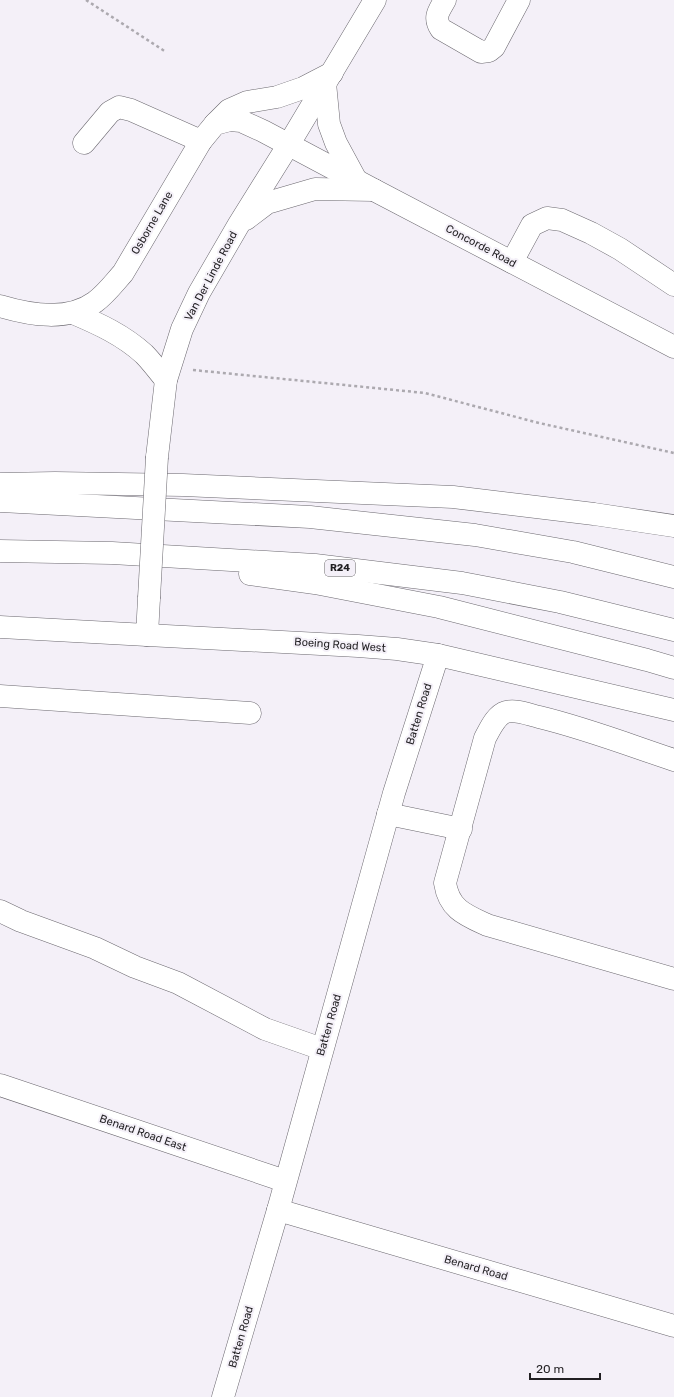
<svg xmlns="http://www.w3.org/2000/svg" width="674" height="1397" font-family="Rubik,sans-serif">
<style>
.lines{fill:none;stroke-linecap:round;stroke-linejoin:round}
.minor-casing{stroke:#6b686f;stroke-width:23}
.major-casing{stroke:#6b686f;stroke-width:23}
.highway-casing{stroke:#6b686f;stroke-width:23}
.path{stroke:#aca9af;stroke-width:2.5;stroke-dasharray:3 3;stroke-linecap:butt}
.minor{stroke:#fff;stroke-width:22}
.major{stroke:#fff;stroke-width:22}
.highway{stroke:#fff;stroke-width:22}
.major-bridge-casing{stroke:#6b686f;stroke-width:23;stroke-linecap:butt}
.major-bridge{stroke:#fff;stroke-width:22}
.labels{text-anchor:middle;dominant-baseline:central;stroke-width:4;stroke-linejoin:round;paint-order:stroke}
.shield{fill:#f4f0f8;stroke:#605e62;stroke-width:1}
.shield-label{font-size:10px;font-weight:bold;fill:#211f22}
.street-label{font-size:11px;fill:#211f22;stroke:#f4f0f8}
</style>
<rect width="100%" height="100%" fill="#f4f0f8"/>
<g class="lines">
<defs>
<g id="minor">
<path d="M445,0c-6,11 -12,17 -4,29l40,23 8,-1 5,-4 25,-47"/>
<polyline points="84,143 110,112 119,107 131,110 201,141"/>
<polyline points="512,262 532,225 547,218 562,220 591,233 620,249 674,285"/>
<path d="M0,306c30,9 68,16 95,-4 11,-8 19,-19 28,-29l78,-132 14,-17 15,-4 11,1 22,10 111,59 300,157"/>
<polyline points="147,635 358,646 397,649 438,655 674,710"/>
<polyline points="0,696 250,713"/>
<path d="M674,760c-45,-15 -89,-32 -135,-43 -9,-2 -23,-8 -33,-5 -10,3 -16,17 -21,26l-40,145c4,26 20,32 42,42l187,54"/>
<polyline points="388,814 461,829"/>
<polyline points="0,911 21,921 95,948 135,967 178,983 265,1029 322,1049"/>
<polyline points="0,1085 285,1181"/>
<polyline points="278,1210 674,1326"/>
<polyline points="223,1397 278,1210 394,793 438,655"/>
</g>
<g id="major">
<polyline points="325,83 329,124 336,143 356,180"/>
<polyline points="215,124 229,110 247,102 277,97 303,88 332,73"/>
<polyline points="246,219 267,203 315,189 374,190"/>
<path d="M73,313c26,11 50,22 71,41 8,8 15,18 22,26"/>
<polyline points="157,457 166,380 182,329 199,293 239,224 289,144 375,0"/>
<polyline points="0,627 147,635 149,598"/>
</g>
<g id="highway">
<polyline points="0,484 55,483 183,485 453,497 594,514 674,526"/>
<polyline points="0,501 310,517 475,535 573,552 674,577"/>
<polyline points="0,551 112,553 315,565 462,583 560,602 674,630"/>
<polyline points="250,574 315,583 439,607 647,660 674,668"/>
</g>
</defs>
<!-- minor casing -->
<use href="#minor" class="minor-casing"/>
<!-- major casing -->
<use href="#major" class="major-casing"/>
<!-- highway casing -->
<use href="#highway" class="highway-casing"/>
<!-- path -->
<g class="path">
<polyline points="86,0 166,52"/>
<polyline points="193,370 425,393 539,423 674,453"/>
</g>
<!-- minor -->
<use href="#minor" class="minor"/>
<!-- major -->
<use href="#major" class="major"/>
<!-- highway -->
<use href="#highway" class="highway"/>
<defs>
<polyline id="major-bridge" points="149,598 157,457"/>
</defs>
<!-- major-bridge casing -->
<use href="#major-bridge" class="major-bridge-casing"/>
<!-- major-bridge -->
<use href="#major-bridge" class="major-bridge"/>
</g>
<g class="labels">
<!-- shield labels -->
<rect class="shield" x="325" y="560" width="30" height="16" rx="3"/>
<g class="shield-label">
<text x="340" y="568">R24</text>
</g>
<!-- street labels -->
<g class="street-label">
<text transform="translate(152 223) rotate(-60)">Osborne Lane</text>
<text transform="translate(481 246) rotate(28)">Concorde Road</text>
<text transform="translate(211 276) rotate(-62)">Van Der Linde Road</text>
<text transform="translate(340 645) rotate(4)">Boeing Road West</text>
<text transform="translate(419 714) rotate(-73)">Batten Road</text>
<text transform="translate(329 1025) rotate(-74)">Batten Road</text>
<text transform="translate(143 1133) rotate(19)">Benard Road East</text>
<text transform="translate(476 1268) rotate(16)">Benard Road</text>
<text transform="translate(241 1337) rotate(-74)">Batten Road</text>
</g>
</g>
<!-- scale -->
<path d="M530 1373v6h70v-6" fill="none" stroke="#211f22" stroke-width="2"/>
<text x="536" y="1373" font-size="12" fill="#211f22" stroke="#f4f0f8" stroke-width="3" paint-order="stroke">20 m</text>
</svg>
